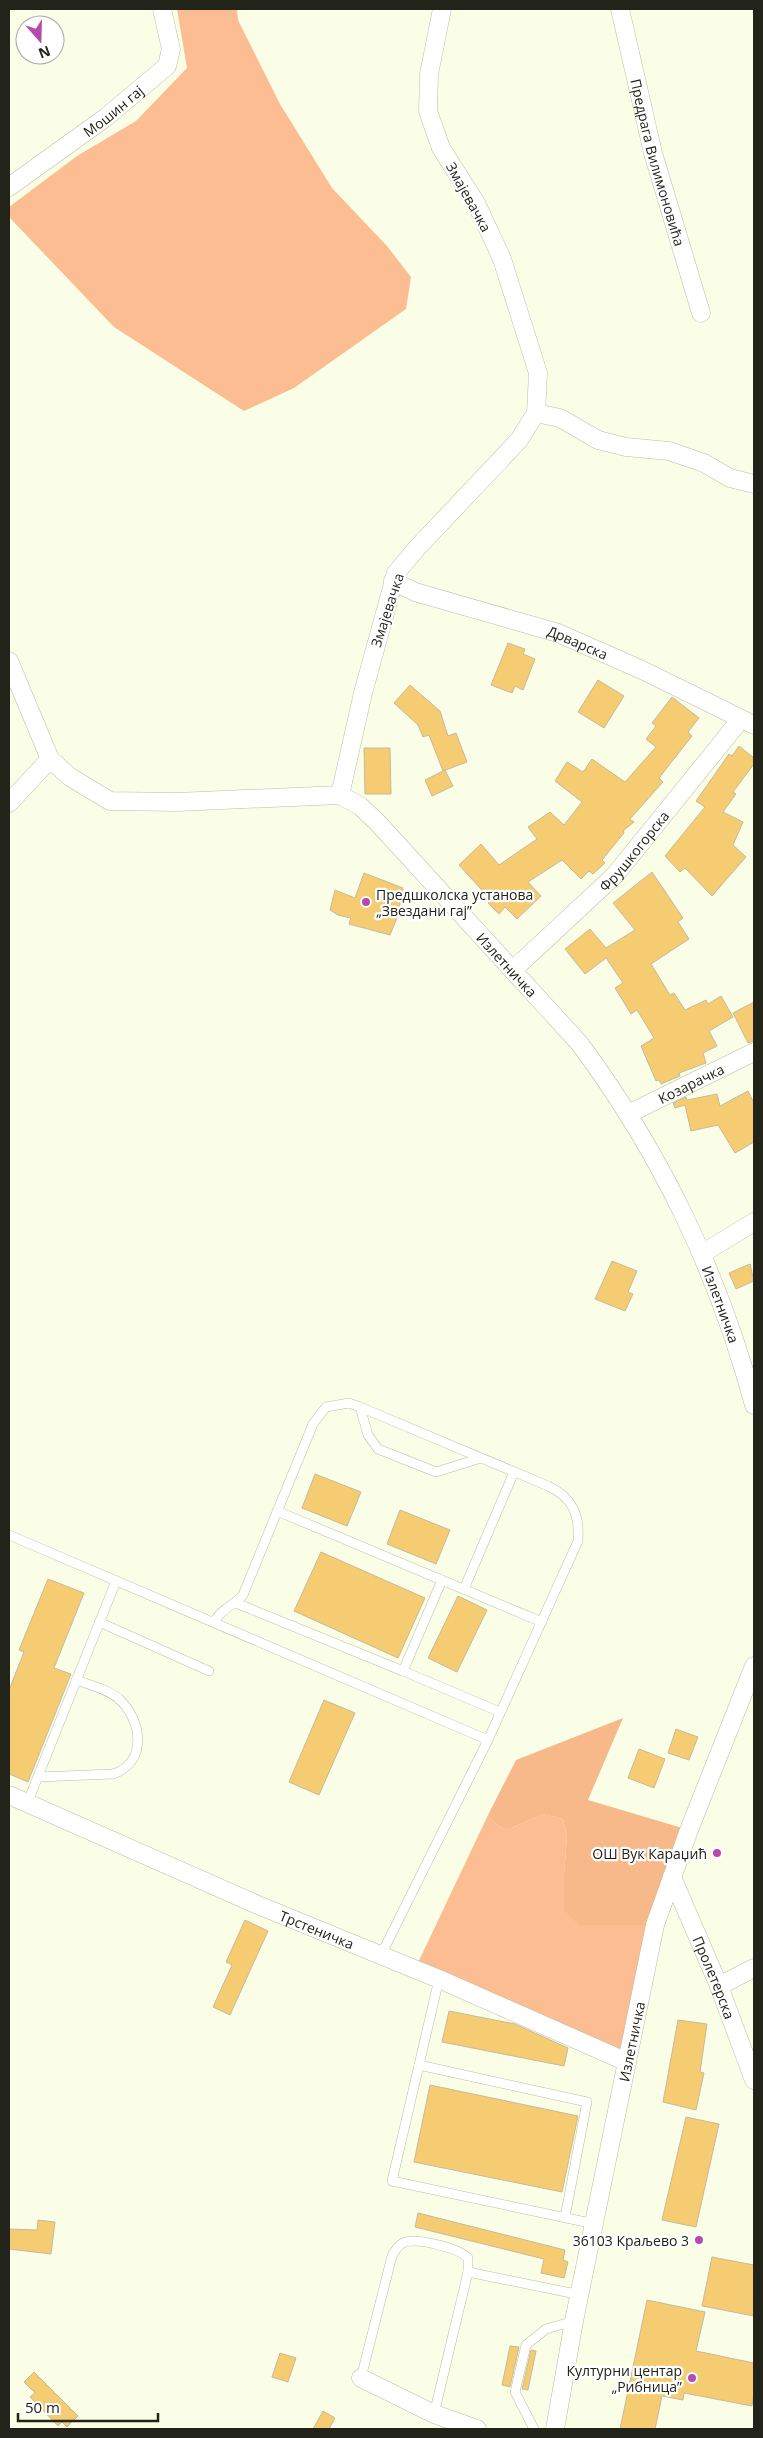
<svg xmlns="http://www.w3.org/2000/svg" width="763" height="2438" font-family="'Open Sans',sans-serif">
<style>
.green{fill:#fbbd91}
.forest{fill:#f7b88a}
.building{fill:#f5cc71;stroke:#c6b99f}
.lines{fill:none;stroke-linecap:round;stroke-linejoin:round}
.service-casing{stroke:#babfa3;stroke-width:10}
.minor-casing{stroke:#babfa3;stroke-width:19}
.service{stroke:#fff;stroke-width:9}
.minor{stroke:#fff;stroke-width:18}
.poi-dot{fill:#b54bac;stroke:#fff;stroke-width:2}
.labels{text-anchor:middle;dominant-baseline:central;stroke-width:4.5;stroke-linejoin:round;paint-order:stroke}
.street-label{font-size:14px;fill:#222419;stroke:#fff}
.poi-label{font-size:14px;fill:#222419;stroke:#fff;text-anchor:end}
</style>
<rect width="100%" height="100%" fill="#fbfee7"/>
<!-- green -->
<g class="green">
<polygon points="177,9 237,9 238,20 280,104 332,188 387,246 411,277 406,309 294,388 244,411 114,327 9,217 9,207 77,156 136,121 187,68"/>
<polygon points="543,1814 563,1819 567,1836 564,1874 655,1925 627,2062 415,1969 488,1815 497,1825 507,1830"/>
</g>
<!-- forest -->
<polygon class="forest" points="623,1718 588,1800 689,1830 655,1925 579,1925 564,1910 564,1874 567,1836 563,1819 543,1814 507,1830 497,1825 488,1815 516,1760"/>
<!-- building -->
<g class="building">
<polygon points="508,643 525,649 523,654 535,659 523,690 515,686 512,693 491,685"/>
<polygon points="598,680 624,696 604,728 578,712"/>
<polygon points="410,685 440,711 448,736 456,733 467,762 443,771 429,735 423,737 418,725 394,703"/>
<polygon points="672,697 699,718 688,732 692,736 659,778 663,782 630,819 634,822 623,831 624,833 602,860 605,863 593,874 589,871 581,879 562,860 528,882 541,896 517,919 505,907 499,914 488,903 491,900 459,865 481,844 499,865 537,839 528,827 550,812 564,825 582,802 555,781 567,762 583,772 592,759 625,782 656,747 646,739 656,726 652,723"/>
<polygon points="739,746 754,758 754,764 733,792 736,794 723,812 743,822 733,845 746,857 712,896 685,868 680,872 665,856 705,807 696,801 729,754 732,756"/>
<polygon points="364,748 390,748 391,794 365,794"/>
<polygon points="445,770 453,786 432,796 425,780"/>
<polygon points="652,872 683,918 678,922 689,939 651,964 670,995 674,993 685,1010 706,1000 708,1004 721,996 733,1017 709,1031 717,1046 703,1053 706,1063 679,1073 680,1076 661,1084 659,1080 656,1081 641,1046 654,1038 637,1010 631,1014 615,988 623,983 606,958 585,974 565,949 590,929 606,948 635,930 613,903"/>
<polygon points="364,873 403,888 398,915 390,935 349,924 351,918 338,915 330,910 335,890 355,898"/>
<polygon points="754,1002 754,1041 748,1043 733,1013"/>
<polygon points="748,1091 754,1103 754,1142 735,1153 718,1125 691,1131 685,1105 675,1108 673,1103 686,1097 687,1100 717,1094 720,1106"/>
<polygon points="612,1261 637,1271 628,1292 633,1294 625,1311 595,1299"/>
<polygon points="750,1264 754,1281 736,1289 729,1273"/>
<polygon points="315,1474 361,1492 347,1526 302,1508"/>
<polygon points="400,1510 450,1530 436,1564 387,1544"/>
<polygon points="321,1552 425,1598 398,1658 294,1611"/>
<polygon points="48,1579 84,1593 54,1668 71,1674 28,1782 9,1774 9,1690 24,1652 19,1650"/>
<polygon points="458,1596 487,1610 457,1672 428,1658"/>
<polygon points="324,1700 355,1713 319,1795 289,1782"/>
<polygon points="676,1729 698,1737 689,1760 668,1753"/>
<polygon points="639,1749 665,1759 654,1788 628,1778"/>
<polygon points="245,1920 268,1931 230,2015 213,2007 232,1965 226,1962"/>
<polygon points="449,2011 515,2024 568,2048 564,2066 442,2042"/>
<polygon points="678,2020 707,2024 700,2072 704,2073 696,2110 663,2102"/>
<polygon points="430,2085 578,2116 562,2192 414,2162"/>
<polygon points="686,2117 719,2124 696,2227 662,2220"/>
<polygon points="418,2213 565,2250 563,2260 568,2262 564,2278 541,2273 544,2259 415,2227"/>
<polygon points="38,2220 55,2222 51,2254 9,2249 9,2229 37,2230"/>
<polygon points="712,2257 754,2265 754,2316 702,2306"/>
<polygon points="647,2300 705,2312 696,2351 754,2363 754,2393 752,2406 684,2393 683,2400 662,2396 655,2429 620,2429"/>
<polygon points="510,2346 519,2347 510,2387 502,2385"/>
<polygon points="531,2350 536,2351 528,2390 522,2389"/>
<polygon points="280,2353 296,2358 288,2382 272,2377"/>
<polygon points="34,2372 78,2416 67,2427 62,2422 58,2426 30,2397 35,2393 24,2382"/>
<polygon points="323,2411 335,2418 329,2429 313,2429"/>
</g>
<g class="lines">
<defs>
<g id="service">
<polyline points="360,1407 368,1435 378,1449 436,1472 481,1458"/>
<polyline points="277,1511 542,1622"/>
<polyline points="9,1535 488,1740 381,1955"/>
<polyline points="464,1589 514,1472"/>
<polyline points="236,1603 403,1671 442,1580"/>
<polyline points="99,1622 209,1671"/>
<path d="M214,1622c7,-13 19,-16 29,-27l70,-171 13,-17 23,-4 11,4 188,79c24,11 32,28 30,55l-90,199"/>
<polyline points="403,1671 500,1712"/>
<path d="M38,1777l75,-3c35,-12 29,-54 6,-75 -12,-10 -29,-14 -43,-19"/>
<polyline points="27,1804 116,1581"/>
<polyline points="439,1979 392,2181 595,2224"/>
<polyline points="419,2065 587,2102 565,2217"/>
<path d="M361,2378l31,-122c3,-5 5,-10 11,-13 13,-6 56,5 65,15v14"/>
<polyline points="434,2414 468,2272 581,2295"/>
<polyline points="534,2429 515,2392 526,2345 546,2329 574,2321"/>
</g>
<g id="minor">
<path id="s1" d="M620,9l33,144 48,160"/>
<path id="s2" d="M9,187l96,-69 62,-52 4,-17 -9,-40"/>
<polyline points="536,413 560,418 598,440 626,447 669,451 704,463 730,478 754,484"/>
<path id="s3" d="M393,581l22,11 143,41 84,37 112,55"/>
<path id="s4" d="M9,661l41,98 20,18 40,24 67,1 163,-7 20,11 17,16 203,222c82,111 138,228 174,361"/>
<polyline points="340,795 363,693 396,573 417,548 519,440 536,413 538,373 502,259 476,203 441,148 428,111 429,74 442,9"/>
<polyline points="9,803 50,759"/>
<path id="s5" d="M513,970l102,-95 126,-156"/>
<path id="s6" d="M628,1114l126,-62"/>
<polyline points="703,1253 754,1222"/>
<path id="s7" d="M9,1795l249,110 181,74 188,83"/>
<path id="s8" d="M672,1877l47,109 35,94"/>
<polyline points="719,1986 754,1968"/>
<polyline points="361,2378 434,2414 477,2429"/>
<path id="s9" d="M555,2429l19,-108 81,-396 34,-95 65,-164"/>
</g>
</defs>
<!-- service casing -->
<use href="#service" class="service-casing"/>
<!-- minor casing -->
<use href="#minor" class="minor-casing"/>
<!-- service -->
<use href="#service" class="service"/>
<!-- minor -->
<use href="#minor" class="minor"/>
</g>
<!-- markers -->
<g class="poi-dot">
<circle cx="366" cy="902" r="5"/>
<circle cx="717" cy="1853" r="5"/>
<circle cx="699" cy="2240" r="5"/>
<circle cx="692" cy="2378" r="5"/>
</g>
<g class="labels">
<!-- street labels -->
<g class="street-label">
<text stroke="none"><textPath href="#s2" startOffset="129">Мошин гај</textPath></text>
<text stroke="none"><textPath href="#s1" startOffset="158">Предрага Вилимоновића</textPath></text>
<text transform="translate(469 197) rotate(61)">Змајевачка</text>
<text transform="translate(387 610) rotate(-72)">Змајевачка</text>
<text stroke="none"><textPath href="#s3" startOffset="195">Дрварска</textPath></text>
<text stroke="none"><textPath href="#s5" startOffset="170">Фрушкогорска</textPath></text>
<text stroke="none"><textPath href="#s4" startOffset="649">Излетничка</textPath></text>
<text stroke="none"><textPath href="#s6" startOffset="70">Козарачка</textPath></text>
<text stroke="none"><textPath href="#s4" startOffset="1054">Излетничка</textPath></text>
<text stroke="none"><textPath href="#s7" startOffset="336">Трстеничка</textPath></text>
<text stroke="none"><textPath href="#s8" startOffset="109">Пролетерска</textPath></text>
<text stroke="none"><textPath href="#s9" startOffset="395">Излетничка</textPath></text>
</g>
<!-- poi labels -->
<g class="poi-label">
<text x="376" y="894" text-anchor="start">Предшколска установа<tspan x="376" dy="16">„Звездани гај”</tspan></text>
<text x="707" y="1853">ОШ Вук Караџић</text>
<text x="689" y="2240">36103 Краљево 3</text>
<text x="682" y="2370">Културни центар<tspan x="682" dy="16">„Рибница”</tspan></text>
</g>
</g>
<!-- border -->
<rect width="763" height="2438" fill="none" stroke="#222419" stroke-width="20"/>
<!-- north arrow -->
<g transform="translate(40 40) rotate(160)"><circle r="24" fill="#ffffff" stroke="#a7a7a3"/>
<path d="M0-4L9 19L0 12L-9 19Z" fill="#b54bac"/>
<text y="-8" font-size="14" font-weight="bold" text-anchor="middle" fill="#222419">N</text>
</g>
<!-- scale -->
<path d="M18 2413v8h140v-8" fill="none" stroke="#222419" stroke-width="2.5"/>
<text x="25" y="2413" font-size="15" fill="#222419" stroke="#ffffff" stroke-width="4" paint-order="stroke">50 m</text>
</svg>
